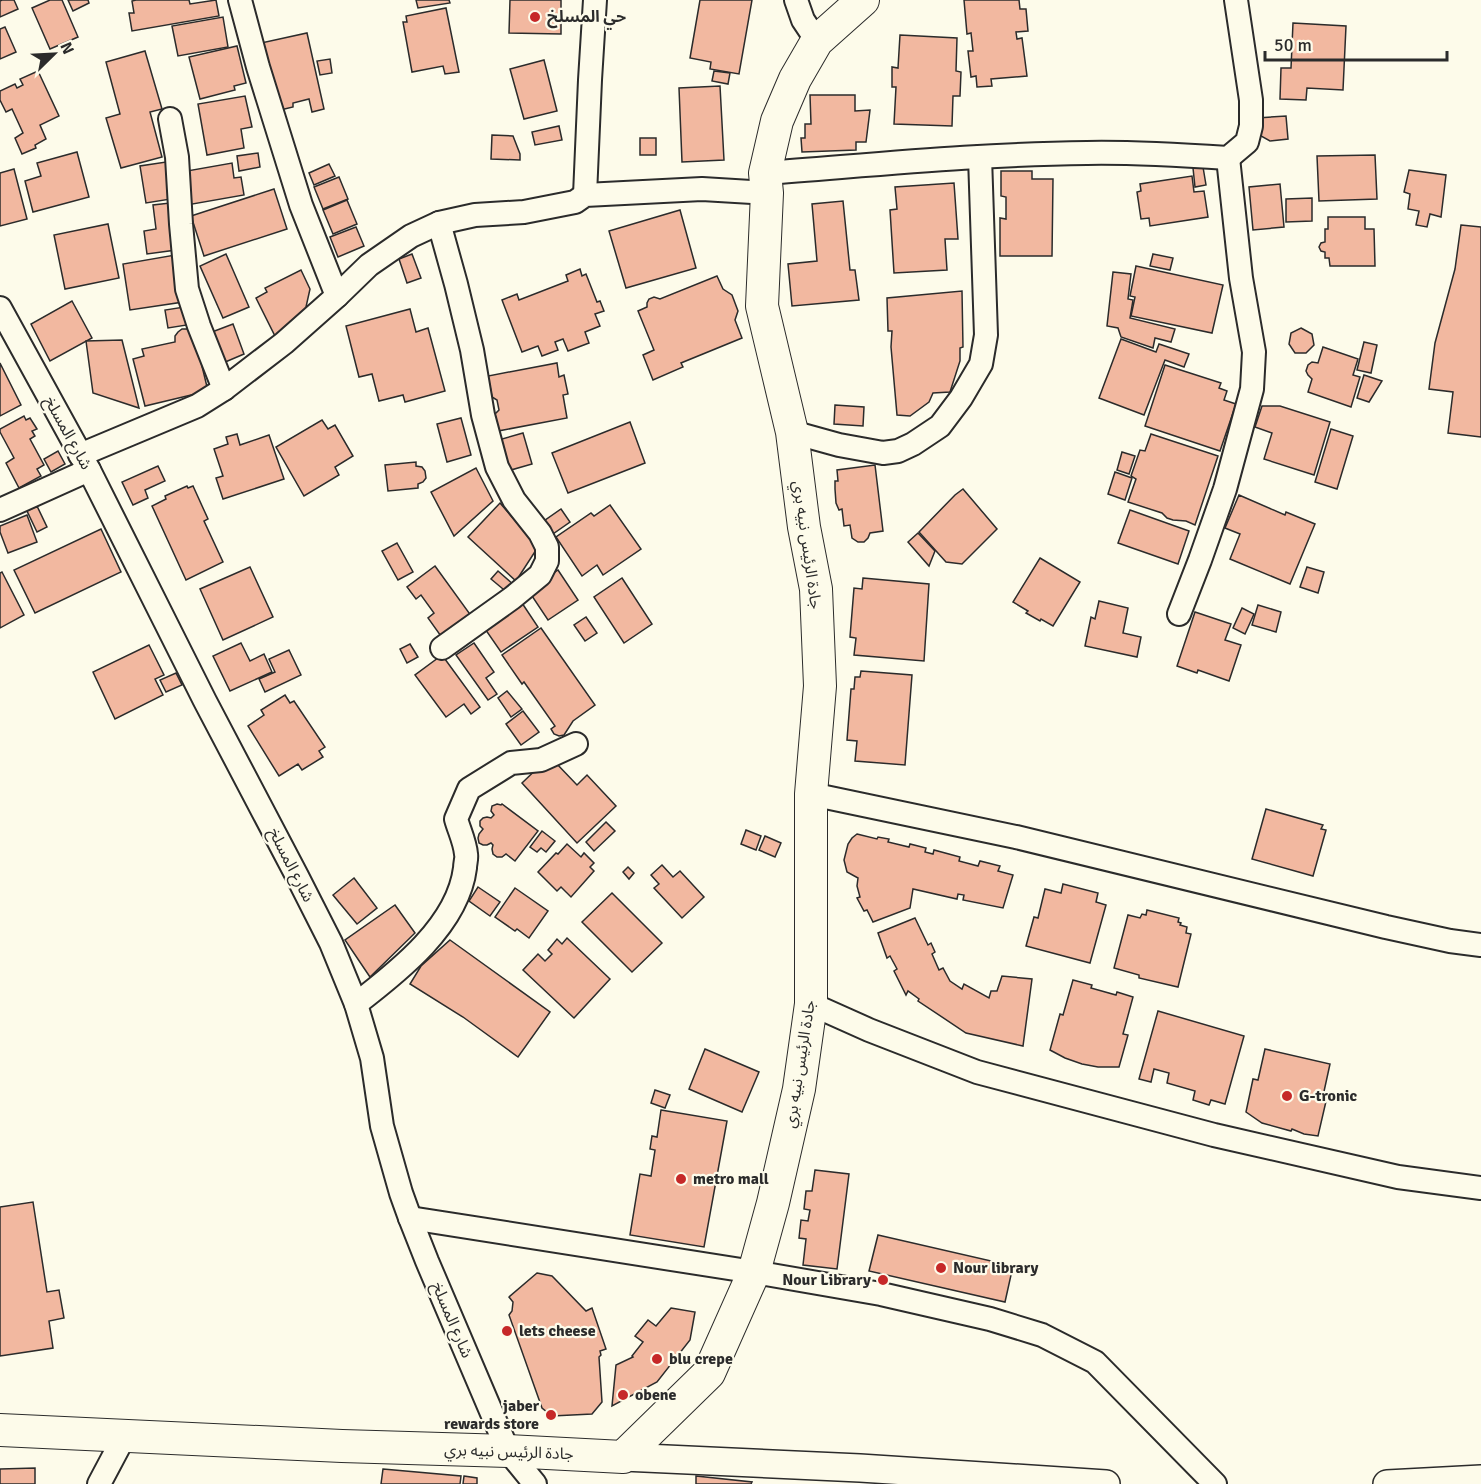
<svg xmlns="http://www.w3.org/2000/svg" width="1481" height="1484" font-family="Signika,'Noto Sans Arabic',sans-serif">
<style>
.building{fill:#f2b8a0;stroke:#2b2b2b;stroke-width:1.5}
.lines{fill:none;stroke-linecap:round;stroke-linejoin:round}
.minor-casing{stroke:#2b2b2b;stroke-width:26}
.tertiary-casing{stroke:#2b2b2b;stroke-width:30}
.secondary-casing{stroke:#2b2b2b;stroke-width:34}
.minor{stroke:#fdfbea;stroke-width:22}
.tertiary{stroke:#fdfbea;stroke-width:27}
.secondary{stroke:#fdfbea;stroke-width:32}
.poi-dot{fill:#c62828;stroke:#fdfbea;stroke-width:2}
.labels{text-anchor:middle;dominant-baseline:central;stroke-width:4.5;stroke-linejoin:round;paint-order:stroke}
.poi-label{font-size:16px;font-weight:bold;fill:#2b2b2b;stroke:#fdfbea;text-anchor:start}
.street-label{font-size:16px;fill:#2b2b2b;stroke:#fdfbea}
</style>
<rect width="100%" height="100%" fill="#fdfbea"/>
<!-- building -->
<g class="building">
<polygon points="2,0 14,0 18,9 0,17 0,1"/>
<polygon points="50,0 62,0 78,37 50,49 32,8"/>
<polygon points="68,0 88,0 89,3 73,11"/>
<polygon points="136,0 189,0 190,4 216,0 219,16 132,31 129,13 134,13 132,1"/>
<polygon points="416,0 449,0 450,3 418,8"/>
<polygon points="510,0 561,0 561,34 509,33"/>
<polygon points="700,0 752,0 739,74 710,69 711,62 690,58"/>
<polygon points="964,0 1019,0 1020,9 1026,9 1028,31 1016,32 1017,39 1022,38 1027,76 991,79 992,86 977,87 976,76 971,77 968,51 973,51 971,33 967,34"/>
<polygon points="446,8 459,72 445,74 443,66 412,72 403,22 407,22 406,16"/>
<polygon points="223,17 228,47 178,56 172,26"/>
<polygon points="1293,23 1346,26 1343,90 1307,88 1306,100 1280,99 1281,68 1291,68"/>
<polygon points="5,27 16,52 0,59 0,29"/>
<polygon points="307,33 324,109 312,112 309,99 293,103 293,107 276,111 261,43"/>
<polygon points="900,35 957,38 956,71 961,72 960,96 953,96 952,126 894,124 896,87 892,87 892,67 898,68"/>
<polygon points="237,46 246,83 234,86 235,90 200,99 189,57"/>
<polygon points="145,51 162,109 150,112 162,157 121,168 106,118 120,114 106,62"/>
<polygon points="330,59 332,73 320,75 317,61"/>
<polygon points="544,60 557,111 524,119 510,69"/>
<polygon points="38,71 59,116 40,125 46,139 35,145 36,148 22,154 15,138 23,133 12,109 6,112 0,100 0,91 15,84 17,88 23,85 20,79"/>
<polygon points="714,71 730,73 728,84 712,81"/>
<polygon points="720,86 724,160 682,162 679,88"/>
<polygon points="810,95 855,95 855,111 870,110 866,142 856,142 856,150 802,152 801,138 805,138 805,124 811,124"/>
<polygon points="245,96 252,127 241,129 244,148 207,155 198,104"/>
<polygon points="1286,116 1288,139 1270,141 1261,136 1258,131 1257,118"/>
<polygon points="559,126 562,140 535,145 532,132"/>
<polygon points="492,135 513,136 520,154 520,160 491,159"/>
<rect x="640" y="138" width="16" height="17"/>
<polygon points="77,152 89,197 33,212 25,181 41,176 37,163"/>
<polygon points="258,153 260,167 239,171 237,156"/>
<polygon points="1375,155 1377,199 1319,201 1317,156"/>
<polygon points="166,162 171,199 146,203 140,166"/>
<polygon points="232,163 234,178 241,177 244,195 187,205 181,172"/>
<polygon points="329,164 335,176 314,185 309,173"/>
<polygon points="1203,167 1206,185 1195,187 1193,168"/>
<polygon points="14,169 27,219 0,226 0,173"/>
<polygon points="1409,170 1446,175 1441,217 1430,214 1427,227 1416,225 1419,211 1408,209 1410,194 1404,192"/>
<polygon points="1001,171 1032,171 1032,179 1053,179 1052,256 1000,256 1000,218 1006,219 1006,197 1001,196"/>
<polygon points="1192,176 1194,192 1204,191 1208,217 1150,226 1149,218 1141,219 1137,192 1141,191 1140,184"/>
<polygon points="339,177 348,199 323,209 314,187"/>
<polygon points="954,183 958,239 945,239 947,270 894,273 890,210 897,209 895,187"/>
<polygon points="1280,184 1284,227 1253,230 1249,187"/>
<polygon points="274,189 287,229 204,256 191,216"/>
<polygon points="1312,198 1312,221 1286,222 1286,199"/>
<polygon points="347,200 357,224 333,234 323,210"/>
<polygon points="843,201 850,270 855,270 859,300 792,306 788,264 817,261 812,204"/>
<polygon points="170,203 176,250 147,254 144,231 156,229 153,205"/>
<polygon points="680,210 696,268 626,288 609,231"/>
<polygon points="1328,217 1365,217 1365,229 1374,229 1375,266 1330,266 1329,258 1325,258 1325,252 1321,251 1319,247 1321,243 1325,242 1325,229 1328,229"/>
<polygon points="108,224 119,278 65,289 54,235"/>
<polygon points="1461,225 1481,227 1481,437 1448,433 1453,392 1429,389 1435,343 1455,269"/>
<polygon points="356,227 364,246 338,257 330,237"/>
<polygon points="226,254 249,307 223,318 200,266"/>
<polygon points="412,254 421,278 407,283 399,259"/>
<polygon points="1153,254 1173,258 1170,270 1150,266"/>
<polygon points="175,255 183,302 130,310 123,264"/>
<polygon points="1136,266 1223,285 1212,333 1131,316 1135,297 1130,296"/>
<polygon points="580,269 582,276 586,274 597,302 600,301 604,311 595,314 600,326 585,332 589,343 568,351 563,339 555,342 558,350 542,356 538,346 522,352 502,300 517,294 519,300 568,281 566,275"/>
<polygon points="301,270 310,289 306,307 301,317 275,336 256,298 267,292 265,288"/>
<polygon points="1113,272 1131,274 1128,299 1133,300 1130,318 1175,329 1171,342 1155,338 1153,348 1121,337 1118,328 1107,326"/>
<polygon points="717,276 723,289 732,295 738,311 735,320 742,338 681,363 683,367 653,380 643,355 654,350 638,311 647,307 647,303 649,299 654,297 660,299"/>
<polygon points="962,291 963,347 960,348 960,361 950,392 933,393 929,402 910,416 897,415 891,347 892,331 888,331 887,298"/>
<polygon points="72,301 92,338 50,361 31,324"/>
<polygon points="184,307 187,325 168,328 165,310"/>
<polygon points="410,309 416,332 428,328 445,391 405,402 403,395 379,401 372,374 359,377 346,326"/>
<polygon points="233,324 244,354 223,363 212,332"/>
<polygon points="1301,328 1312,334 1314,345 1306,353 1295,353 1289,344 1291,333"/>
<polygon points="182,329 188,329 192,332 195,337 208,391 145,406 133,359 144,356 142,349 175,342 175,336 178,332"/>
<polygon points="1121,339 1156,352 1159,344 1189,354 1184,367 1165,360 1144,415 1099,398"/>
<polygon points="122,340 139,408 93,393 86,341"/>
<polygon points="1364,342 1377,345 1371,373 1357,370"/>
<polygon points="1323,347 1358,359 1353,375 1360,377 1351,407 1308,392 1312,379 1308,375 1306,371 1308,365 1312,362 1318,363"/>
<polygon points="0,363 21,405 0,416"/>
<polygon points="557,363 559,377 564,375 568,394 563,395 567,418 498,431 495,414 499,410 497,400 492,397 488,376"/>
<polygon points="1165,365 1221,383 1219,388 1227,391 1224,400 1236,404 1220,451 1145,426"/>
<polygon points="1364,375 1382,381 1369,402 1357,398"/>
<polygon points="835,405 864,407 863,426 834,424"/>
<polygon points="1262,406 1280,406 1330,422 1314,475 1264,459 1272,433 1255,427"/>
<polygon points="24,416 26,420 30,418 37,429 32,431 35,436 30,439 44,465 37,469 41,476 19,488 6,463 14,458 0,432 0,429"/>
<polygon points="461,418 471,455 447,462 437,424"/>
<polygon points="322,420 328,429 335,425 353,456 335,467 339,475 304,496 276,447"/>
<polygon points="630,422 645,463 568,493 552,453"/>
<polygon points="1331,429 1353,436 1337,489 1315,482"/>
<polygon points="523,433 532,464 504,472 495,441"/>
<polygon points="237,434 240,445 269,435 284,479 223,499 216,478 223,476 214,449 228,444 226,437"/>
<polygon points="1151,434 1218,456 1195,525 1186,521 1173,520 1167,518 1162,513 1128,502 1136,479 1131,476 1140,450 1145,451"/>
<polygon points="58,451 65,464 51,472 44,459"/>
<polygon points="1122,452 1135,456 1129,474 1117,470"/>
<polygon points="416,462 416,466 422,467 425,471 426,478 423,482 418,484 418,488 388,491 385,465"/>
<polygon points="875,465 883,531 870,533 868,538 864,542 858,542 852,538 850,525 844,526 842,509 839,510 836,503 835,489 835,481 838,481 837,470"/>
<polygon points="158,466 165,481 145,490 148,498 133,505 122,482"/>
<polygon points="476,468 493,501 454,536 431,492"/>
<polygon points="1115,472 1132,478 1125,500 1108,494"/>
<polygon points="187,486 188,488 193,486 208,519 204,521 223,562 186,580 152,506 166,499 165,496"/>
<polygon points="963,489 997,529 962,564 946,562 919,532 955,495"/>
<polygon points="1239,495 1285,515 1286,512 1315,524 1290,584 1230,559 1240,534 1225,528"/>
<polygon points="500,503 538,547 516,581 468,537"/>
<polygon points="610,505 641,549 603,575 597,565 582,576 556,537 591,513 594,516"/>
<polygon points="37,506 47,527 37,532 27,511"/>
<polygon points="561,509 570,522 550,536 541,523"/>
<polygon points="1130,510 1189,531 1178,564 1118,543"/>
<polygon points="27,515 37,542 8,553 0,532 0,526"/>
<polygon points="101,529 121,572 35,613 14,570"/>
<polygon points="918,533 935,551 929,566 908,542"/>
<polygon points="397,543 413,572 398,580 382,551"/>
<polygon points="1040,558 1080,582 1053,626 1041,619 1040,621 1026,613 1028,611 1013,602"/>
<polygon points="435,566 472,617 443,639 428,618 434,613 421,595 416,599 407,587"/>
<polygon points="250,567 273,617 223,640 200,589"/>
<polygon points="1307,567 1324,572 1318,593 1300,587"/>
<polygon points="558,570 578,600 548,620 528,590"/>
<polygon points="498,571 515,586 509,594 491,579"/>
<polygon points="2,572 24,615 0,628 0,573"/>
<polygon points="622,578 652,624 624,643 594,597"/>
<polygon points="863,578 929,584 924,661 854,655 856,638 850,637 854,588 862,589"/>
<polygon points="520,600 538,627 501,652 483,626"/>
<polygon points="1099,601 1128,608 1123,633 1141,637 1137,657 1085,646 1091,617 1095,619"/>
<polygon points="1258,605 1281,612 1276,632 1252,625"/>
<polygon points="1242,608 1254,614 1245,634 1233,628"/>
<polygon points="1195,612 1231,624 1225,640 1241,645 1229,681 1198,670 1197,673 1177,666"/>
<polygon points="586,617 597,633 585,641 574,625"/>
<polygon points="541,628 595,705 573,721 564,735 559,736 554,734 551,729 555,726 524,682 522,684 502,655"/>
<polygon points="241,643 250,661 264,654 272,672 230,691 213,656"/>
<polygon points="474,643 494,672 486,678 497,694 488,700 456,655"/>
<polygon points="410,644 418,657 407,663 400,649"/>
<polygon points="149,645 164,675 155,679 163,695 115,719 93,672"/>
<polygon points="289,650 301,675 265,692 259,679 275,672 269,659"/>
<polygon points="442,655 480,707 471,714 464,704 446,717 415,675"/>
<polygon points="861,671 912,675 905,765 855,761 857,741 847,740 851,689 854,689 855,677 860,677"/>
<polygon points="176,673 182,685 166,692 160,680"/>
<polygon points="507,691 522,709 511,717 498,698"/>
<polygon points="285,695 290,703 294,701 325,747 319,751 323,757 302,770 298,764 279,776 248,726 264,715 261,710"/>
<polygon points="523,711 539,732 521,745 506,724"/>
<polygon points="545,761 555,762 577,785 587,775 616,806 577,843 522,783"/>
<polygon points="497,804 501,805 502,804 538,831 515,861 506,854 502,857 497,857 493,854 492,849 493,845 491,843 487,845 483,845 479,843 478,838 479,834 483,829 480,826 480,821 483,818 487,817 491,818 494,815 491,811 492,806"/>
<polygon points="1266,809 1323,825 1321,829 1326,830 1313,876 1252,859"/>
<polygon points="606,822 615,831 594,851 586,842"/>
<polygon points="746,830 761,836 756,850 741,844"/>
<polygon points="542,831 555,841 546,852 541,848 537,852 530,847"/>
<polygon points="857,834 877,839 878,837 889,839 888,842 909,847 910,844 926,848 925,852 933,854 934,850 960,857 959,861 978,866 980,861 1000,866 998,871 1013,875 1003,908 963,900 964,895 958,894 957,899 913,889 910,908 873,922 867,910 864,911 857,898 860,897 857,886 858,878 847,872 844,860 848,844 852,838"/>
<polygon points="765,836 781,843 775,857 759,850"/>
<polygon points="567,844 581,857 584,853 594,863 590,867 594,871 571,897 561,887 557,891 538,872 556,853 558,854"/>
<polygon points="662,865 673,877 680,871 704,897 682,918 654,888 659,884 651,875"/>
<polygon points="628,867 634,873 629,879 623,872"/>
<polygon points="354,878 377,908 357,924 333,895"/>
<polygon points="1063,884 1098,893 1096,902 1106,905 1090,963 1026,946 1034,917 1038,918 1045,889 1061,893"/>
<polygon points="478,887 500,902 490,916 469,901"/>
<polygon points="515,888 548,911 529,938 517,929 515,931 495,917"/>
<polygon points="612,893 662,943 632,972 582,922"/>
<polygon points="395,905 415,933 370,977 345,940"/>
<polygon points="1147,910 1179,918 1178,922 1181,923 1180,925 1187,927 1186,933 1191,934 1178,987 1139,978 1139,975 1114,968 1128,915 1140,918 1142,914 1146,915"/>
<polygon points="915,918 928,945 931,943 935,952 932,954 939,970 943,968 950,981 962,989 964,984 989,998 991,991 997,991 1002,976 1032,979 1023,1046 966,1033 918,1001 919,999 908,991 906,995 894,971 897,969 890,956 887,958 878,933"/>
<polygon points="567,938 610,979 574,1018 523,970 538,954 545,961 552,954 548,950 557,939 562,944"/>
<polygon points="450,940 550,1012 518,1057 463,1017 410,984 421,966"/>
<polygon points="1073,980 1092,985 1091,988 1116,995 1117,992 1133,997 1123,1034 1128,1035 1119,1067 1098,1067 1082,1064 1065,1058 1050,1050 1060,1014 1063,1015"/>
<polygon points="1158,1011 1244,1036 1225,1104 1211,1100 1209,1105 1193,1100 1195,1091 1167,1083 1169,1073 1154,1069 1151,1082 1139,1079"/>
<polygon points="705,1049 759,1072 742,1112 689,1089"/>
<polygon points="1265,1049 1330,1064 1323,1096 1327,1097 1318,1136 1304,1134 1292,1129 1291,1131 1262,1123 1246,1112 1253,1079 1258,1080"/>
<polygon points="655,1090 670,1095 665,1108 651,1103"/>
<polygon points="661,1110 727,1121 704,1247 630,1235 640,1174 651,1176 655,1150 650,1149 652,1136 657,1137"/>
<polygon points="815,1170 849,1174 837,1269 803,1265 806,1239 799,1238 801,1220 808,1221 810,1210 804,1209 806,1191 812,1191"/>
<polygon points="33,1202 47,1292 59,1290 64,1318 49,1321 53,1348 0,1356 0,1207"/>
<polygon points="878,1235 1013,1266 1005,1302 869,1271"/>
<polygon points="537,1273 552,1276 586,1311 592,1308 606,1349 600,1351 601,1355 599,1357 602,1402 592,1414 552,1416 542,1408 509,1315 512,1311 513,1302 509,1297"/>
<polygon points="671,1308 695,1312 690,1340 657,1382 612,1406 616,1365 633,1357 632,1356 643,1342 635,1336 648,1320 656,1326"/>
<polygon points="35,1468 35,1484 0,1484 0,1469"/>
<polygon points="383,1469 461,1476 460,1484 381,1484"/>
<polygon points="464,1476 477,1478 477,1484 463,1484"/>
<polygon points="696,1476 752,1482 751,1484 696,1484"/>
</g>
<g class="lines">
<defs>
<g id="minor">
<polyline points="796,0 803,20 817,41"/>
<polyline points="170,119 177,157 181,224 187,289 199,326 224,389"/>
<path d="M765,173c108,-8 215,-19 322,-20 47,-1 94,2 141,5l19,-16 4,-16v-26l-15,-100"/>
<polyline points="585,195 590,80 595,0"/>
<polyline points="439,223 456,284 472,350 483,415 497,467 514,500 540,533 547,547 547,561 540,575 512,598 442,648"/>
<polyline points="337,296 369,265 411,236 439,223 475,215 524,212 575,202 585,195 702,189 767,193"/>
<polyline points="0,308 89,470 205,701 297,876 331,943 356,1004 372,1058 382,1126 401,1193 410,1218 427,1261 508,1451 535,1484"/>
<polyline points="792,432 839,445 883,453 898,451 913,444 940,426 961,398 981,364 986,335 980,157"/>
<polyline points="80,455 197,406 224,389 284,343 337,296 301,205 258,67 240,0"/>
<polyline points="0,510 89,470"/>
<polyline points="1179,614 1200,560 1225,489 1252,389 1254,352 1241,278 1228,158"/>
<polyline points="811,794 1016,837 1386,927 1450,941 1481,945"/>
<path d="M356,1004c43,-33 102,-79 109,-136 0,-5 2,-10 1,-14 -1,-12 -7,-24 -10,-35l13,-30 42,-26 30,-3 35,-16"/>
<polyline points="811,1004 869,1030 977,1072 1214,1135 1398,1177 1481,1188"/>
<polyline points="410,1218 754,1272 881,1294 990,1319 1042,1335 1095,1362 1215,1484"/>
<polyline points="99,1484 125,1435"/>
</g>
<g id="tertiary">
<polyline points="623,1457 860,1468 1106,1484"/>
<polyline points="1387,1484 1481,1479"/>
</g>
<polyline id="secondary" points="0,1430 342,1446 508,1451 623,1457 709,1373 754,1272 773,1203 799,1089 811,1004 811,794 820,686 816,589 804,527 792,432 762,306 767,193 765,173 777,121 795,79 817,41 863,0"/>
</defs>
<!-- minor casing -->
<use href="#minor" class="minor-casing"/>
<!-- tertiary casing -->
<use href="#tertiary" class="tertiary-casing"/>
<!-- secondary casing -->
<use href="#secondary" class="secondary-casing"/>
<!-- minor -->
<use href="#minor" class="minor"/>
<!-- tertiary -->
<use href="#tertiary" class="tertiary"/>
<!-- secondary -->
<use href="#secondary" class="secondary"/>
</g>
<!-- markers -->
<g class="poi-dot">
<circle cx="535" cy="17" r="6"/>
<circle cx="1287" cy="1096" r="6"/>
<circle cx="681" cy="1179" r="6"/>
<circle cx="941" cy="1268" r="6"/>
<circle cx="883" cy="1280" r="6"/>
<circle cx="507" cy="1331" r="6"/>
<circle cx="657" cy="1359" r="6"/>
<circle cx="623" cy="1395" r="6"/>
<circle cx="551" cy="1415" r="6"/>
</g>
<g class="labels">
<!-- poi labels -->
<g class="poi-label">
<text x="547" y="17">حي المسلخ</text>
<text x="1299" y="1096">G-tronic</text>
<text x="693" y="1179">metro mall</text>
<text x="953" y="1268">Nour library</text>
<text x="871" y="1280" text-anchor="end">Nour Library</text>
<text x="519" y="1331">lets cheese</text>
<text x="669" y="1359">blu crepe</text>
<text x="635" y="1395">obene</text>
<text x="539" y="1406" text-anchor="end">jaber<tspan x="539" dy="18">rewards store</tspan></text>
</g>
<!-- street labels -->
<g class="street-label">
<text transform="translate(68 433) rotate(61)">شارع المسلخ</text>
<text transform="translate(807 545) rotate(82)">جادة الرئيس نبيه بري</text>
<text transform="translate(291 865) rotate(63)">شارع المسلخ</text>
<text transform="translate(800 1064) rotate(-81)">جادة الرئيس نبيه بري</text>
<text transform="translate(452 1320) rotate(67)">شارع المسلخ</text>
<text transform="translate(509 1452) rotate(2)">جادة الرئيس نبيه بري</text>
</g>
</g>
<!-- north arrow -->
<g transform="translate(54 54) rotate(66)" stroke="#fdfbea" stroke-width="4.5" paint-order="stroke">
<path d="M0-4.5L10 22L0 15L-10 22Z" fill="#2b2b2b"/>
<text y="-9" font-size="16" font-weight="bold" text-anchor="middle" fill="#2b2b2b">N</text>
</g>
<!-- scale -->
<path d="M1265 51v9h182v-9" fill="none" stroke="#2b2b2b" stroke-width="3"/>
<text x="1274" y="51" font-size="18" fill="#2b2b2b" stroke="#fdfbea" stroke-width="4.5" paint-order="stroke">50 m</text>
</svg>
